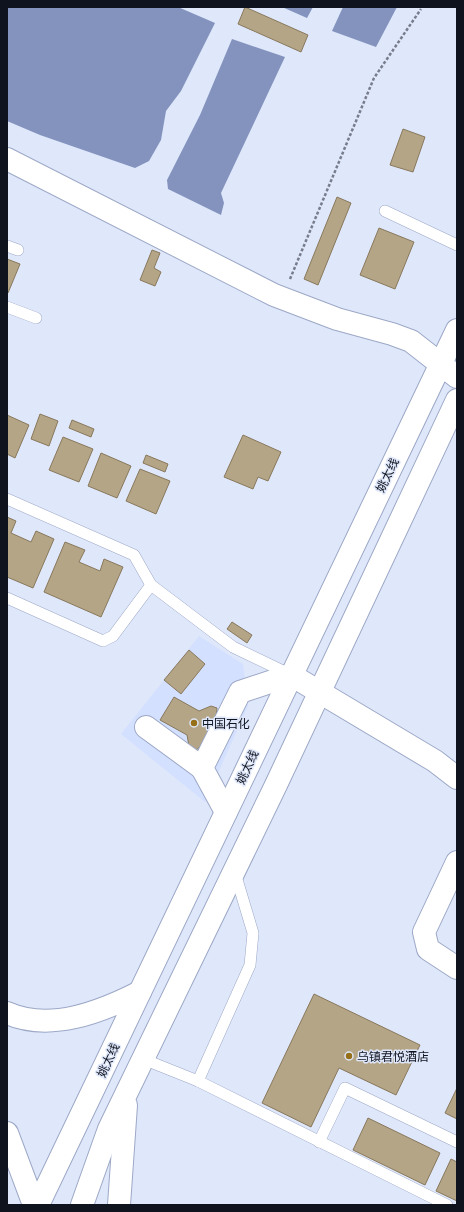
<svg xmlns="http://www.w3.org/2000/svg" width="464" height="1212" font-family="Merriweather,'Noto Sans SC',serif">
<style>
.built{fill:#d4e0ff}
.water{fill:#8393be}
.building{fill:#b5a587;stroke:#88785c}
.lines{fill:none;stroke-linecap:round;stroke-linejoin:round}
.lane-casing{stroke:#9ca8c6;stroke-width:12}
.street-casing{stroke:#9ca8c6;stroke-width:24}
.secondary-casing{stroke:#9ca8c6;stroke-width:24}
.primary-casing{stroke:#9ca8c6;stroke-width:24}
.path{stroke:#777d8c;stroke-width:2.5;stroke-dasharray:3 2;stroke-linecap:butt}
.lane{stroke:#fff;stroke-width:11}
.street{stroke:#fff;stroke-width:22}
.secondary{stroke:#fff;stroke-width:22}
.primary{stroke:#fff;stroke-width:22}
.poi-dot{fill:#957019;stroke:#dfe7fa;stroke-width:1.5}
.labels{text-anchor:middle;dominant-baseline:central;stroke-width:3;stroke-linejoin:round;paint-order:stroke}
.street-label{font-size:12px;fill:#0f131e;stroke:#dfe7fa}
.poi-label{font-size:12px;fill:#0f131e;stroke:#dfe7fa;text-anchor:start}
</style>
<rect width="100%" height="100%" fill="#dfe7fa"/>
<!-- built -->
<polygon class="built" points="199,636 243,664 248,706 205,802 121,734"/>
<!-- water -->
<g class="water">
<polygon points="7,7 178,7 215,23 181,91 166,111 161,140 149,161 135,168 40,135 7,121"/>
<polygon points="282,7 313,7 307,18"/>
<polygon points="343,7 397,7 376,47 332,31"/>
<polygon points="232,39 285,57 221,193 224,203 221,215 168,189 167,180 200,115"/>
</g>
<!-- building -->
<g class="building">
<polygon points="245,7 308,35 301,52 238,24"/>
<polygon points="403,129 425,137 413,172 390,165"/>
<polygon points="337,197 351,203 318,285 304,279"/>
<polygon points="379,228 414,242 395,289 360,275"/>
<polygon points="152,250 160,253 154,268 161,272 155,286 140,280"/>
<polygon points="7,259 20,264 8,293 7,293"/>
<polygon points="40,414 58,421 49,446 31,439"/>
<polygon points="7,415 29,425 15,458 7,454"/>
<polygon points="72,420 94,429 91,437 69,428"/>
<polygon points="243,435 281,452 268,481 258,477 253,489 224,477"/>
<polygon points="63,437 93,449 79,482 49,470"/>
<polygon points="101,453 131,466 117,498 88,486"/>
<polygon points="146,455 168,464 165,472 143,463"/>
<polygon points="140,469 170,481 156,514 126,501"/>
<polygon points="7,517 16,521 11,533 31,542 36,531 54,539 33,588 7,577"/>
<polygon points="65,542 85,550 79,562 100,571 104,559 123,567 101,617 44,592"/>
<polygon points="232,622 252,635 247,643 227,629"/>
<polygon points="189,650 205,664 181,694 164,680"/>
<polygon points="174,697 199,711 211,706 217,708 216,719 202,745 195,751 189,746 187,735 160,720"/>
<polygon points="314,994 420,1045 396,1095 339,1068 311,1127 262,1103"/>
<polygon points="457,1088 457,1119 445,1113"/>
<polygon points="368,1118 440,1153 425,1185 353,1150"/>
<polygon points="451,1159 457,1162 457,1201 436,1191"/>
</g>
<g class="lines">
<defs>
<g id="lane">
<polyline points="385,211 457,245"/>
<polyline points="7,246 18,250"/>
<polyline points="7,307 36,318"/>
<polyline points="7,499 134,555 151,585 233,647 291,675"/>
<polyline points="7,598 103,641 113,636 151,585"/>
<polyline points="143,1059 198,1081 447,1205"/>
<polyline points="198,1081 250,965 253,933 235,873"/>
<polyline points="319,1142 345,1088 457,1142"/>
</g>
<g id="street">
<polyline points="7,159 274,295 337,319 392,334 411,341 457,377"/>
<polyline points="146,727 202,768"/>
<polyline points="226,812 202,768 240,692 291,675 435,761 457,778"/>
<polyline points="457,862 424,932 428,949 457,968"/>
</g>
<g id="secondary">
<path d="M7,1013c43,19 94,-1 133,-21"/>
<polyline points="38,1205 457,330"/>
<polyline points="82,1205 109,1129 275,787 457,400"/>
<polyline points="119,1205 126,1105"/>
</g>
<polyline id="primary" points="7,1133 34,1205"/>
</defs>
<!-- lane casing -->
<use href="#lane" class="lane-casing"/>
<!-- street casing -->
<use href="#street" class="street-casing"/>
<!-- secondary casing -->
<use href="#secondary" class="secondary-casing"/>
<!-- primary casing -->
<use href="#primary" class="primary-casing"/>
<!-- path -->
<polyline class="path" points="290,279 374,78 421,9"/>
<!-- lane -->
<use href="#lane" class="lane"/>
<!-- street -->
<use href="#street" class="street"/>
<!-- secondary -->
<use href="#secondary" class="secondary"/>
<!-- primary -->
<use href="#primary" class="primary"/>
</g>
<!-- markers -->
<g class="poi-dot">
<circle cx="194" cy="723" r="4"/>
<circle cx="349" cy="1056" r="4"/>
</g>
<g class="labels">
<!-- street labels -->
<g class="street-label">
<text transform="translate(387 475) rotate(-64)">姚太线</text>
<text transform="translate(247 767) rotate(-65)">姚太线</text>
<text transform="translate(108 1060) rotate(-65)">姚太线</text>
</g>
<!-- poi labels -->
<g class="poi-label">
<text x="202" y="723">中国石化</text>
<text x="357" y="1056">乌镇君悦酒店</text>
</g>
</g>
<!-- border -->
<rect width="464" height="1212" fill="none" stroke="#0f131e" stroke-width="16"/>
</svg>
